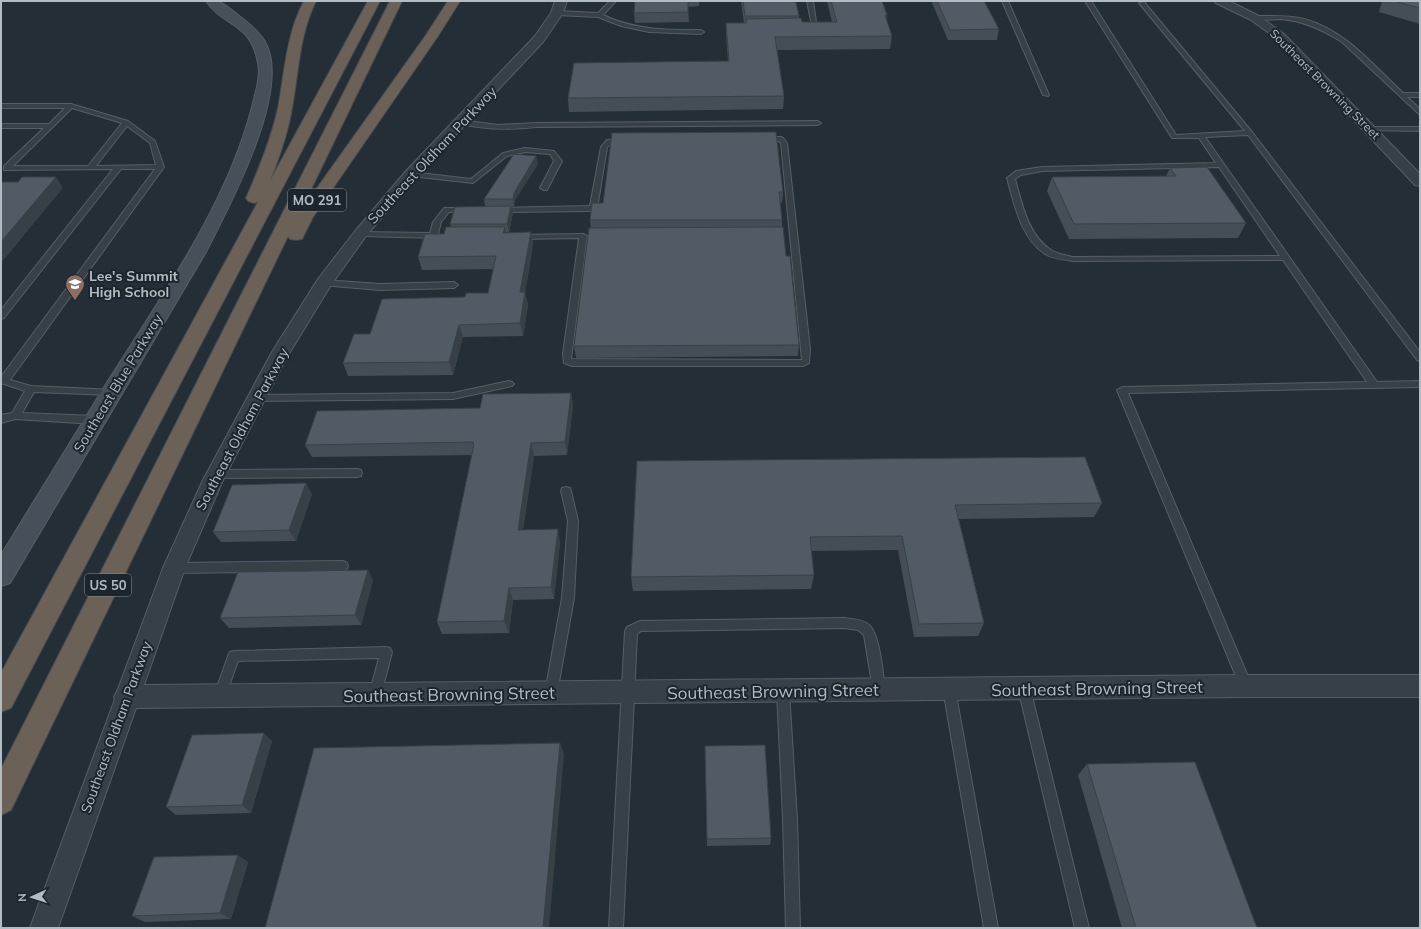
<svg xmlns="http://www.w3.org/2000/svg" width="1421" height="929" font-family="Mulish,sans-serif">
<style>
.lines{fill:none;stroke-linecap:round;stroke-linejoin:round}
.lane-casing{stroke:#565e65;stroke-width:2}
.street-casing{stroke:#565e65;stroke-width:2}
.secondary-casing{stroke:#565e65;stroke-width:2}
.highway-casing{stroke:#434b52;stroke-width:2}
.lane{fill:#384047;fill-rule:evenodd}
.street{fill:#384047;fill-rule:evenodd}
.secondary{fill:#46505a;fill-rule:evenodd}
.highway{fill:#6c6156;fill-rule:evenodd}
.wall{fill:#454e57}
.shaded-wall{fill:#384047}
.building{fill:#505b65;stroke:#384047}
.labels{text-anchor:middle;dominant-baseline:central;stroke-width:4;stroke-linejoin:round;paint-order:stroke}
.far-street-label{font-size:12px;fill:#b3bbc3;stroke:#1d252c}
.shield{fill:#1d252c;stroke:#868e96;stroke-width:1}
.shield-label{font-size:13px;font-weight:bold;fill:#b3bbc3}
.street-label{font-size:14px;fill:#b3bbc3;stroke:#1d252c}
.poi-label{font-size:14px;font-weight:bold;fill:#b3bbc3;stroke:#1d252c;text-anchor:start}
.near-street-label{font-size:17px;fill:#b3bbc3;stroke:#1d252c}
</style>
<rect width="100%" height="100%" fill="#242e37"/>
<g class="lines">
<defs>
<g id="lane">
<path d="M610,1h6l-13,14c31,15 64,15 98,15l3,2 -3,2 -52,-2 -28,-6 -23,-9 -41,-2 -3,-2 3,-2 41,2z"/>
<polygon points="807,1 813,1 817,29 809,30 806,28 812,26"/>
<polygon points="1002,1 1008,1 1049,95 1048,96 1043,95"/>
<path d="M1085,1h6l85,134 69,-4 -106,-128 5,-1 108,130 168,220v9l-3,-1 -169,-225 -43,2 172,245 43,-1v6l-292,6 124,293 -2,4 -4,2 -4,-2 -2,-4 -123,-296 5,-3 245,-5 -84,-122 -211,1c-9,-2 -19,-2 -27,-7 -24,-16 -31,-50 -38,-76l9,-7 26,-4 174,-4 -17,-25h-27zM1219,167l61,89 -208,1c-7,-2 -15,-3 -21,-7 -23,-15 -29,-46 -36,-71l6,-4 21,-4z"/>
<path d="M1255,16c16,0 33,-1 49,3 41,11 69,46 99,74h17v4h-13l13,12v6l-78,-73c-19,-12 -38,-21 -61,-23 -9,0 -19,2 -28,0l-1,-1z"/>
<path d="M1,104h70l57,17 27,20 9,26 -154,213 21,6 84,4 2,2 -5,3 -78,-3 -12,21 73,3 5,4 -5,4 -80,-5 -14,4v-8l11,-2 13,-22 -24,-8v-6l154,-208h-34l-117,149 -3,1v-9l112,-141 -109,1v-4l40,-38h-43v-4h48l16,-16h-64zM72,108l50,15 -34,43h-75zM127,126l23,17 6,22 -60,1z"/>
<path d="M460,120l38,5 38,-2 282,-2 3,2 -3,2 -282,2c-27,3 -52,3 -78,-4l-1,-1z"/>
<polygon points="1370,127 1420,127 1420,131 1368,130 1367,129"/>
<polygon points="763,137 781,137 783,138 787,143 810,349 809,363 803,366 572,366 564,363 563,354 579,238 518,239 514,237 515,235 583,234 587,236 571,359 802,360 781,143 779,141 761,140 760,139"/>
<polygon points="623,138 626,140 625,141 614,143 607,147 597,209 590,211 500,212 496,210 500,208 590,206 601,147 607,140"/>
<polygon points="525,148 554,151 562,161 547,190 544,190 540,188 554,161 550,154 525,152 507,156 473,183 411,176 407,174 411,172 471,179 503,153"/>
<polygon points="444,208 468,208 472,210 468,212 449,212 441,222 438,234 442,236 438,238 360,236 356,234 360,232 430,233 433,222"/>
<polygon points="324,280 380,284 454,282 458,285 454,288 380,290 321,285 320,283"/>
<polygon points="509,381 512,382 514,384 512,386 453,399 255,401 250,398 255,395 453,393"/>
<polygon points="357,469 361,470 362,473 361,476 357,477 217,478 213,477 212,474 213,471 217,470"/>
<polygon points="566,487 570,488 571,491 578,521 574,598 557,693 555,697 551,699 547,697 545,693 562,598 568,521 561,491 562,488"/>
<polygon points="343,561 347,563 348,566 347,569 343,571 174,573 170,571 169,568 170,565 174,563"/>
<path d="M844,618c8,1 17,1 24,6 12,8 15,51 17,66l-2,4 -4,2 -4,-2 -2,-4 -9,-55 -6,-5 -14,-2 -203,3 -4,3 -14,294h-14l16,-297 2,-4 13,-6z"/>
<polygon points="386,647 390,648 392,652 381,695 379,699 375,701 371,699 369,695 379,658 238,661 224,700 220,702 216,700 214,696 228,656 230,652 234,651"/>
<polygon points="1024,682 1028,684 1030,688 1089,928 1075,928 1018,688 1020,684"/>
<polygon points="949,683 953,685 955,689 998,928 984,928 943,689 945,685"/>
<polygon points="783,685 787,687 789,691 797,819 800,928 786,928 783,819 777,691 779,687"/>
</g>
<g id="street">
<polygon points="555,1 567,1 563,13 543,42 416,177 366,236 331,285 287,357 223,480 185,568 144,685 1246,675 1420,675 1420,697 1246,697 136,708 58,928 30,928 115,699 114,697 118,689 163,568 203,480 272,352 318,279 356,230 406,171 535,36 551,13"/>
<polygon points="1214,1 1229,1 1259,16 1284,34 1420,174 1420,186 1415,185 1276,38 1251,20 1216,3"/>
</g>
<path id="secondary" d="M206,1c3,0 9,-1 12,0 5,2 20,14 25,18 9,7 20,16 24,27 22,49 -38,161 -61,206l-196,331 -9,3v-31c36,-58 71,-116 107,-174 53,-84 119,-176 144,-274 3,-13 9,-30 6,-44 -7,-41 -33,-35 -52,-62z"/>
<g id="highway">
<path d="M304,1h12c-17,34 -17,70 -24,107 -4,25 -13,50 -22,73l98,-180h12l-369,707 -10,4v-39l257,-471 -4,1 -6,-2 -2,-3c13,-29 25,-59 32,-90 7,-37 8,-73 26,-107z"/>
<polygon points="390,1 402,1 300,212 426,35 448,1 460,1 438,36 313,217 302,239 296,240 290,239 288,236 11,810 1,815 1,769"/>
</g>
</defs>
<!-- lane casing -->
<use href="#lane" class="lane-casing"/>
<!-- street casing -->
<use href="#street" class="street-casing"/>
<!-- secondary casing -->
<use href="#secondary" class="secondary-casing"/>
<!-- highway casing -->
<use href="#highway" class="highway-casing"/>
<!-- lane -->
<use href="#lane" class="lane"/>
<!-- street -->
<use href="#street" class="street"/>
<!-- secondary -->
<use href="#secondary" class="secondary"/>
<!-- highway -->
<use href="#highway" class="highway"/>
</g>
<!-- wall -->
<g class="wall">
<polygon points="635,1 699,1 699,6 688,7 689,22 635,23 634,13"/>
<polygon points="741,1 793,1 799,16 799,18 802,22 832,22 827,1 882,1 887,15 886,20 892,36 890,49 777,50 784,96 783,109 569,112 568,98 728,61 726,36 726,23 744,23"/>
<polygon points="932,1 984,1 999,29 997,40 948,40 932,3"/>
<polygon points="1382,1 1420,1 1420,24 1379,12"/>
<polygon points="538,164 515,200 514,206 511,206 513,213 509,232 506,232 506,233 531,232 533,245 525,292 528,305 523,336 463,337 453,375 348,376 343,363 370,334 465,297 488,293 494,269 422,270 418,257 444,234 451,227 450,224 485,206 484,199"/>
<polygon points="1170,168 1246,223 1238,238 1069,239 1047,191 1052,177 1166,176"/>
<polygon points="783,192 782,203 780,203 782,220 782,227 799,345 798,356 576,358 574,346 591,228 590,220 603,203"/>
<polygon points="571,393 573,406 567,455 534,456 523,530 560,542 554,599 513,600 509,633 442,634 437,622 472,455 312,457 305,445 480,408"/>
<polygon points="637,461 1102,503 1094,517 959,519 984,623 978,636 914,637 898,550 811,551 814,575 811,589 633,591 631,577"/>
<polygon points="312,494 296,541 221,542 213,532"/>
<polygon points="373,580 361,625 229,628 220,618"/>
<polygon points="272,741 251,813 176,815 166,807"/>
<polygon points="705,746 771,838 770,845 707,846"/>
<polygon points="1087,764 1257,928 1122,928 1078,775"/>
<polygon points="248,862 231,919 145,922 132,916"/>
</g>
<!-- shaded-wall -->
<g class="shaded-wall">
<polygon points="536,156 538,164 515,200 514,206 513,199 514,193"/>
<polygon points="56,177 63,188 1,263 1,242"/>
<polygon points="511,206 513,213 509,232 507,224"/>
<polygon points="505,227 507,240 503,233"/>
<polygon points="531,232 533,245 523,305 520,292"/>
<polygon points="525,292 528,305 523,336 520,323"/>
<polygon points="459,325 463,337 453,375 449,362"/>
<polygon points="571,393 573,406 567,455 565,442"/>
<polygon points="531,443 534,456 521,542 518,530"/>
<polygon points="306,483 312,494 296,541 289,530"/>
<polygon points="558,529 560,542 554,599 551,587"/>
<polygon points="368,570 373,580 361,625 355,615"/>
<polygon points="509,588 513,600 509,633 504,621"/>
<polygon points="264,733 272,741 251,813 242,805"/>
<polygon points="560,743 564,754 549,928 543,928"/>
<polygon points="238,855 248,862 231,919 220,913"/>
</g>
<!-- building -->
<g class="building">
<polygon points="635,1 688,1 688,12 634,13"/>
<polygon points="743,1 793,1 793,2 796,2 799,16 745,16"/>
<polygon points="831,1 882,1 887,15 885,15 892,36 775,37 784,96 568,98 574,63 729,61 726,23 746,23 746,19 801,18 802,22 837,22"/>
<polygon points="937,1 984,1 999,29 950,30"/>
<polygon points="1394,1 1420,1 1420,8"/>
<polygon points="776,132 783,192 779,192 782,220 590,220 592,203 603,203 612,133"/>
<polygon points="514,154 536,156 514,193 513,199 484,199"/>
<polygon points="1207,167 1246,223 1074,224 1052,177 1176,176 1170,168"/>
<polygon points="22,177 56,177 1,242 1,182 18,182"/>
<polygon points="511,206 507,224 450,224 455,207"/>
<polygon points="446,227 505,227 503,233 531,232 520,292 525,292 520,323 459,325 449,362 343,363 354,334 370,334 382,299 465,297 466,293 488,293 496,256 418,257 425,234 444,234"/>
<polygon points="783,227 786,256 790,256 799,345 574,346 589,228"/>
<polygon points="571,393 565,442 531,443 518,530 558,529 551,587 509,588 504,621 437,622 474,444 473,444 473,442 305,445 317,411 480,408 483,394"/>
<polygon points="1085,457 1102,503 955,505 984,623 919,624 902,536 810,537 814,575 631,577 637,461"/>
<polygon points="306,483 289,530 213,532 232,485"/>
<polygon points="368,570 355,615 220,618 238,572"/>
<polygon points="264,733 242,805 166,807 192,735"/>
<polygon points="560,743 543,928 265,928 314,748"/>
<polygon points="765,745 771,838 707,839 705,746"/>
<polygon points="1195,762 1257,928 1136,928 1087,764"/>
<polygon points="238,855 220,913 132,916 154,857"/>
</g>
<!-- icons -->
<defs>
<symbol id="school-pin" viewBox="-11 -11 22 30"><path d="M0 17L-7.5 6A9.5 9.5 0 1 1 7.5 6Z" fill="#8d6e63" stroke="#1d252c"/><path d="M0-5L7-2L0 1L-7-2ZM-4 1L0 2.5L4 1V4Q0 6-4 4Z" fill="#fff"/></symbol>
</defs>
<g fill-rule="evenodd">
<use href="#school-pin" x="64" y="273" width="22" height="30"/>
</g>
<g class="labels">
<!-- far-street labels -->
<g class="far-street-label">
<text transform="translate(1325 84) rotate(45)">Southeast Browning Street</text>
</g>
<!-- shield labels -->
<g class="shield">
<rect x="288" y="189" width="58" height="22" rx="3"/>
<rect x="85" y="574" width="46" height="22" rx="3"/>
</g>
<g class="shield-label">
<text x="317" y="200">MO 291</text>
<text x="108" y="585">US 50</text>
</g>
<!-- street labels -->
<g class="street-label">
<text transform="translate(432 155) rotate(-47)">Southeast Oldham Parkway</text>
<text transform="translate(118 383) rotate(-59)">Southeast Blue Parkway</text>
<text transform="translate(242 429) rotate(-62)">Southeast Oldham Parkway</text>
<text transform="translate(116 727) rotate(-70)">Southeast Oldham Parkway</text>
</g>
<!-- poi labels -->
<g class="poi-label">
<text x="89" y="276">Lee's Summit<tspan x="89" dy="16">High School</tspan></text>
</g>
<!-- near-street labels -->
<g class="near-street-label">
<text transform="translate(1097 688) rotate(-1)">Southeast Browning Street</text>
<text transform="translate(773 691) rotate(-1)">Southeast Browning Street</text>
<text transform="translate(449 694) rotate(-1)">Southeast Browning Street</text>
</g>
</g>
<!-- border -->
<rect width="1421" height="929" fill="none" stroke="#b3bbc3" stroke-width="4"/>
<!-- north arrow -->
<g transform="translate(32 897) rotate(267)" stroke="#1d252c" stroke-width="3" paint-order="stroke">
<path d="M0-3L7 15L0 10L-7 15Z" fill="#b3bbc3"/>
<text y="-6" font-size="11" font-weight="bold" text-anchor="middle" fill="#b3bbc3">N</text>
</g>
</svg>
